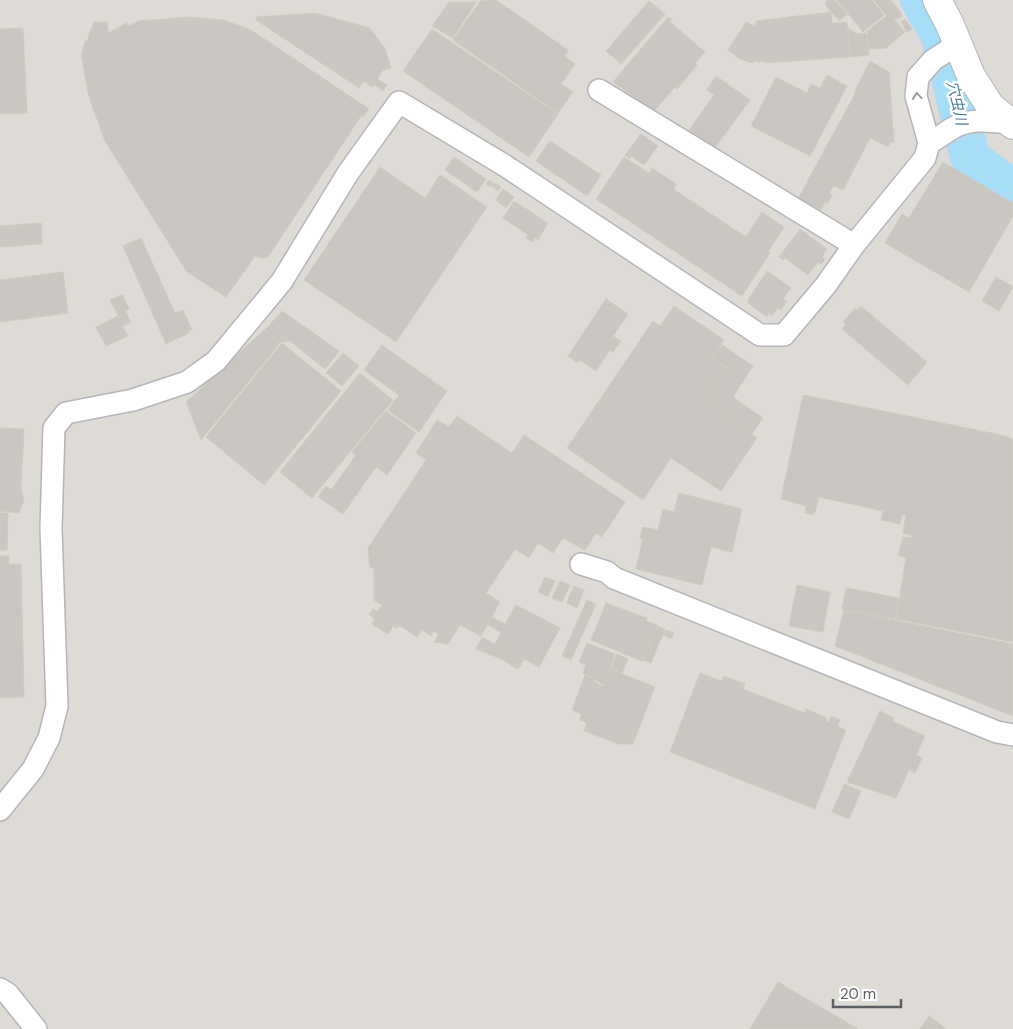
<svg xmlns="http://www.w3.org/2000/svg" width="1013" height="1029" font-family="'DM Sans','Noto Sans JP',sans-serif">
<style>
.industrial{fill:#dedbd7}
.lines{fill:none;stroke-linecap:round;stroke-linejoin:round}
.river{stroke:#a6def8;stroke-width:40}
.building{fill:#cac6c2;stroke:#d0cac1}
.minor-casing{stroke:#b3b5b9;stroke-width:24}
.tertiary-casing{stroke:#b3b5b9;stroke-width:30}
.minor{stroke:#fff;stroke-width:21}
.tertiary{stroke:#fff;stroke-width:28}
.oneway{stroke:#9d9fa1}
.labels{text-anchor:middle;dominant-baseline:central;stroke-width:5;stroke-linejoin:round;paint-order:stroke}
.water-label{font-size:15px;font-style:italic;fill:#427aa1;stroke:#fff}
</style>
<rect width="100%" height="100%" fill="#ece9e2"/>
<!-- industrial -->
<rect class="industrial" x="0" y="0" width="1013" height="1029"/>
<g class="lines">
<!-- river -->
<polyline class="river" points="920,0 941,36 970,158 1013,190"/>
</g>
<!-- building -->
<g class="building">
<polygon points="481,0 483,2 485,0 496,0 568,50 564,56 575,64 561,84 573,92 558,113 453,40"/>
<polygon points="828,0 835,0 847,14 839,21 826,6 825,2"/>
<polygon points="837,0 872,0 884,15 863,32"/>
<polygon points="874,0 891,0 902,14 901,14 902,16 897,19 896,18 894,19 905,32 886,48 869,49 867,31 887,16"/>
<polygon points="649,1 665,14 621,64 606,51"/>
<polygon points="449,2 476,2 453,38 432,26"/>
<polygon points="831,12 832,23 847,22 850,57 765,63 765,61 757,62 757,60 752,63 740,59 728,50 746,22 755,27 756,21"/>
<polygon points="315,13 370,28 385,49 391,68 383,70 377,79 387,85 383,91 375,85 372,87 364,81 359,88 256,20 256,17"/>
<polygon points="189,17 224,20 251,30 369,109 363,117 361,116 268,257 261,258 255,256 226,297 187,272 105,141 89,97 81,55 85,42 89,39 88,37 94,22 108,22 108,33 127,23 128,26 139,21"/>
<polygon points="668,17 672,20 670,22 705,52 695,63 697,65 677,89 675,87 654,111 613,82"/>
<polygon points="905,19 912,29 907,32 901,22"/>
<polygon points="23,28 27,113 0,114 0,29"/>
<polygon points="848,28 857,34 866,33 869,55 851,57"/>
<polygon points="432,29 558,114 529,157 403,71"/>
<polygon points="870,61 889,72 894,143 890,142 888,147 870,138 843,190 834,186 836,183 813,171 855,94 854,93"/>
<polygon points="827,75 847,86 810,156 751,126 776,77 807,93 811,84 820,88"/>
<polygon points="716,76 750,100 714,149 689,130 714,95 707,90"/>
<polygon points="641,134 658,146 644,165 631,156 630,159 625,155"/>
<polygon points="550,141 601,175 587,196 536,161"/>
<polygon points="454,157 486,179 477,192 445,170"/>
<polygon points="624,157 649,173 652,168 676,184 673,189 746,237 762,212 784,227 768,252 770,253 742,296 596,199"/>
<polygon points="943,162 1013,203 1013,216 969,292 885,243 902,214 909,218"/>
<polygon points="380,167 425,198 440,175 487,207 396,342 304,280"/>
<polygon points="813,171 835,183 829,193 832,195 827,204 825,202 821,210 798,199"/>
<polygon points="489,180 493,183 490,187 486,184"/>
<polygon points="495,183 501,187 498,191 492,186"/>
<polygon points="503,189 514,197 506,208 496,200"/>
<polygon points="514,201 548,223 538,240 535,238 532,242 526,238 528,235 503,218"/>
<polygon points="41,223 42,244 0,247 0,226"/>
<polygon points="800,229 827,249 822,257 825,259 821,264 818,262 808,275 785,258 783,260 779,257"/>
<polygon points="141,238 175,313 183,310 192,330 188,331 189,333 166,344 123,246"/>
<polygon points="767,271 791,288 783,299 787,301 781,310 777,308 772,316 769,313 767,317 748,303 749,301 748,300"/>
<polygon points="63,272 68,313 0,322 0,280"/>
<polygon points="996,277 1013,287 999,311 982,301"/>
<polygon points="123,295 129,309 125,311 131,322 123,326 128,336 106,346 96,327 118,316 110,300"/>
<polygon points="606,299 628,314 613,336 621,341 613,352 610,350 596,371 580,360 578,363 568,356"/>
<polygon points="674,306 724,340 712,358 726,368 703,401 757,438 721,491 671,458 643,500 567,448 653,321 660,326"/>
<polygon points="861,306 927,362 908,385 842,329 846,324 843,322 855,308 857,310"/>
<polygon points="282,311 339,351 325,369 289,340 286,342 280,342 265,330"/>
<polygon points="264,330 280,343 201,440 186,402"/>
<polygon points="282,343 341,391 264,485 206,437"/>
<polygon points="382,345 447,391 419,432 388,410 399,395 364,370"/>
<polygon points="722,345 753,366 733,397 763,418 752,434 704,401 727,367 713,358"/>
<polygon points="343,353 359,366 342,386 326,373"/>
<polygon points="360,373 393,400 312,498 280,472"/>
<polygon points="803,395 1006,436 1013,440 1013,642 896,619 906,558 898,555 903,537 911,538 912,535 903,533 906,515 902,514 900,524 881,520 883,511 819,497 814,515 805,513 806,506 781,499"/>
<polygon points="386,411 416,433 387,475 376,467 343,514 318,497 326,486 331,490 356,455 352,452"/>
<polygon points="457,416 512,453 524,435 625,502 602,537 596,533 585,550 563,538 553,553 538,543 529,558 515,549 486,593 500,602 481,636 460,625 448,644 434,642 439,634 434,631 431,636 422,630 417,637 399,625 397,628 393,626 388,634 372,624 375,619 369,615 373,609 378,612 382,605 374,600 374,569 370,567 368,548 426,460 416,453 437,420 449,427"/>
<polygon points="0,428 24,429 21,488 24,500 19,513 0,511"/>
<polygon points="679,493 742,509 732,552 711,547 702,585 636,569 643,538 640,538 643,527 658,530 663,509 674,512"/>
<polygon points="0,513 8,513 7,550 0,550"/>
<polygon points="0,556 9,556 9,564 21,564 24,697 0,698"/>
<polygon points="545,577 555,581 548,597 538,592"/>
<polygon points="560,581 570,585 562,602 552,598"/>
<polygon points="797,585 830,592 823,632 789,626"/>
<polygon points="574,586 584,590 577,608 567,603"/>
<polygon points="846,588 899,598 895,619 842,609"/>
<polygon points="587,600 596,604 571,660 562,656"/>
<polygon points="606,603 647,618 646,621 657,625 642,661 591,640"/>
<polygon points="516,605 560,628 539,667 495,644 501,632 488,625 492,617 505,624"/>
<polygon points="844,610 1013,644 1013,716 835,646"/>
<polygon points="657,626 665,629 651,663 643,660"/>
<polygon points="666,630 674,633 671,639 664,635"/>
<polygon points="482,637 524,660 518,669 499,658 476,649"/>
<polygon points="587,643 615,654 603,686 602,684 595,680 595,679 583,673 586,665 579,662"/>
<polygon points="617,654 628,659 622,673 611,668"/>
<polygon points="610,669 655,687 633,744 619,744 584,731 601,686 603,687"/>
<polygon points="700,673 722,681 724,676 745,684 743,689 805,713 806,709 827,718 826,721 829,722 831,716 840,720 837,726 846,730 815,809 670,752"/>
<polygon points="585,675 594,679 594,681 601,686 591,715 590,715 587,723 580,720 581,714 572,710"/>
<polygon points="880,711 894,718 892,721 925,736 916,755 922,758 915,773 909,770 896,798 847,782"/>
<polygon points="844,784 861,791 849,819 832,812"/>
<polygon points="778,982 858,1029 750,1029"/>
<polygon points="929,1016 947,1029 920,1029"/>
</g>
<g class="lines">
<defs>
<g id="minor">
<polyline points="599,90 854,245"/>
<path d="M929,143c9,-4 15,-10 24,-15 17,-10 38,-7 57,-5"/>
<polyline points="581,564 607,572 614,578 997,732 1013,735"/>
<polyline points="0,810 33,769 49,738 57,706 51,528 54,428 66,413 133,400 187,382 216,361 282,281 348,173 399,102 504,165 760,335 784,335 826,285 854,245 925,158 929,143 916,96 918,77 933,60 958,44"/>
<polyline points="0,989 8,994 36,1029"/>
</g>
<polyline id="tertiary" points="937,0 950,25 971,76 990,106 1013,125"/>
</defs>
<!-- minor casing -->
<use href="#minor" class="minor-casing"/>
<!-- tertiary casing -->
<use href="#tertiary" class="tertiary-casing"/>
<!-- minor -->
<use href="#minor" class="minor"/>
<!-- tertiary -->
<use href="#tertiary" class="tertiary"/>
</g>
<!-- one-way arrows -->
<defs><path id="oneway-chevron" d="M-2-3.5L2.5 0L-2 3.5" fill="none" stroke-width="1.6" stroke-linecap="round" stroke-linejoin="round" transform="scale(1.25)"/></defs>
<use class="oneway" href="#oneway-chevron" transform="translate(917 96) rotate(-95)"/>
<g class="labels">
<!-- water labels -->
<g class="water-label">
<text transform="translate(957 103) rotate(77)">穴虫川</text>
</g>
</g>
<!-- scale -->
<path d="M833 999v8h68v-8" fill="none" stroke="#5b5f62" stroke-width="2.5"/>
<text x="840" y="999" font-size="15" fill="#5b5f62" stroke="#ffffff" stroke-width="4" paint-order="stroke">20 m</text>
</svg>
